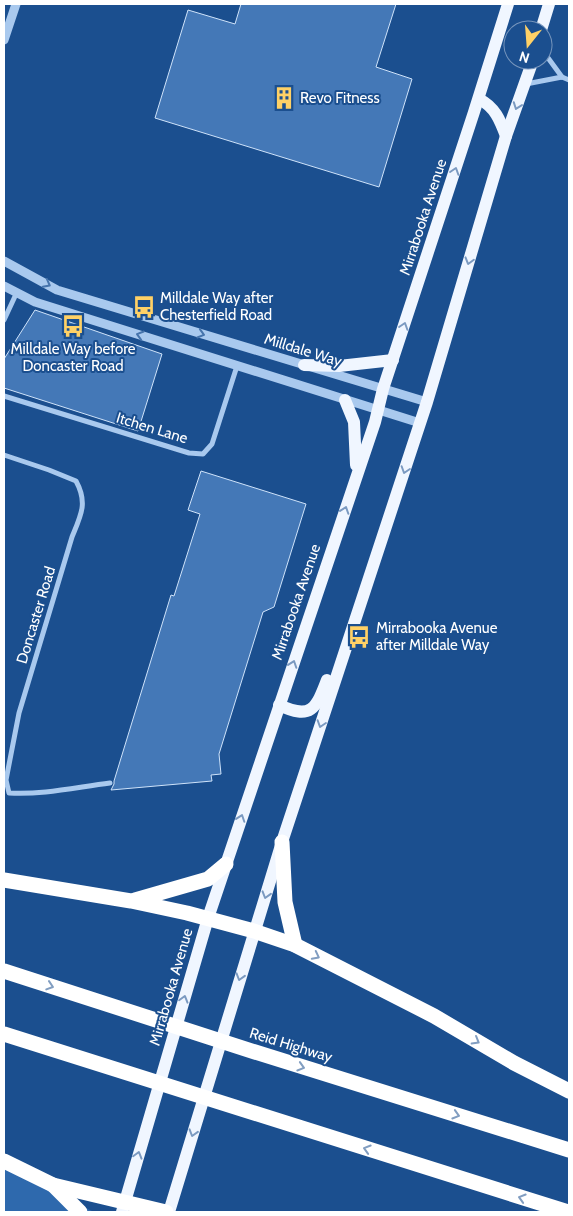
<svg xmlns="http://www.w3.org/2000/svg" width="573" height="1216" font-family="Cabin,sans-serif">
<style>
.green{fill:#2e69ad}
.building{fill:#4478b7;stroke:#cfe3fa}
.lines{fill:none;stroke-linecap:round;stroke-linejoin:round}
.minor{stroke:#a9c9ee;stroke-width:5}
.tertiary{stroke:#a9c9ee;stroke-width:9}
.primary{stroke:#f0f6ff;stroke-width:12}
.motorway{stroke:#fff;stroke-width:15}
.oneway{stroke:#7b9ac1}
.oneway2{stroke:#4674ac}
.oneway3{stroke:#829ec1}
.labels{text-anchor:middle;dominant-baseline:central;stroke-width:4;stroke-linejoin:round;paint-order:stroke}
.poi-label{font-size:15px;fill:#fff;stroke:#1b4f8f;text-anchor:start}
.street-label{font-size:15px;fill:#fff;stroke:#1b4f8f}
</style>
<rect width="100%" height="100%" fill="#1b4f8f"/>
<!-- green -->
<polygon class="green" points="4,1167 94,1212 4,1212"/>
<!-- building -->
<g class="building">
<polygon points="241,4 396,4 376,67 412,79 379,187 155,118 188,10 235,24"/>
<polygon points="35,310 162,354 138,431 4,388 4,359"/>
<polygon points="201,471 306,504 274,607 263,612 219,754 221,774 211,775 212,781 111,790 114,784 114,781 171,595 174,596 200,514 188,510"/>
</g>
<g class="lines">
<!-- minor -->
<g class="minor">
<polyline points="543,51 562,77"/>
<polyline points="526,84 562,77 569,80"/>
<polyline points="4,320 17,292"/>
<polyline points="4,396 189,453 203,454 212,444 237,366"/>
<path d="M4,455l45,15 27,11c12,22 5,34 -4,56l-53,176 -13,67 3,13c34,2 68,-6 101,-10"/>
</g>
<!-- tertiary -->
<g class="tertiary">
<polyline points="4,40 16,4"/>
<polyline points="4,261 57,290 427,402"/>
<polyline points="4,286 35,302 420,423"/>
</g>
<!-- primary -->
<g class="primary">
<polyline points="541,30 549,4"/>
<path d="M479,99c16,8 21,21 27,37"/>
<polyline points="304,365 339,366 393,360"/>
<polyline points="345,400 354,422 356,465"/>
<path d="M279,705c32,15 37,4 48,-25"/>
<polyline points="122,1212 208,918 375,422 383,389 474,112 508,4"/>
<polyline points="169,1212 282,842 427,402 506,136 533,60"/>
</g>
<!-- motorway -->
<g class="motorway">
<polyline points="282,842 285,902 295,945"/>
<polyline points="4,880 131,901 187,913 254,931 295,945 434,1016 514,1063 569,1091"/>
<polyline points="135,900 208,879 226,864"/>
<polyline points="4,971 255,1052 569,1150"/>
<polyline points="4,1034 568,1212"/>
<polyline points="4,1161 53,1185 166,1212"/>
<polyline points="53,1185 80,1212"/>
</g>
</g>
<!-- one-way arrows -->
<defs><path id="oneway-chevron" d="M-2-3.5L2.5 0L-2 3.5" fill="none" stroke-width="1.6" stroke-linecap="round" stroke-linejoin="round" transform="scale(1.25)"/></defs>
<g class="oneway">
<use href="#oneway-chevron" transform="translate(517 106) rotate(110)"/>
<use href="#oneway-chevron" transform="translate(455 171) rotate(-72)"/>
<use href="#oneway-chevron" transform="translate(469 261) rotate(106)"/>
<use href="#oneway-chevron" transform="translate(404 326) rotate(-72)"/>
<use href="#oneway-chevron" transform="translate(405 470) rotate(108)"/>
<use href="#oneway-chevron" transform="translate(345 510) rotate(-71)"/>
<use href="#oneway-chevron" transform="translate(293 664) rotate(-71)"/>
<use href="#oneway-chevron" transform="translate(321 724) rotate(108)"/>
<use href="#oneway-chevron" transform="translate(241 818) rotate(-71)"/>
<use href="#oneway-chevron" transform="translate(266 895) rotate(107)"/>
<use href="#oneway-chevron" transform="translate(240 977) rotate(107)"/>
<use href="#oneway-chevron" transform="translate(184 999) rotate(-74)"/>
<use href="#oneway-chevron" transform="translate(193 1133) rotate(107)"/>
<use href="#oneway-chevron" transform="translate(138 1155) rotate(-74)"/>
</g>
<g class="oneway2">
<use href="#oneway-chevron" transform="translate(47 284) rotate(28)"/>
<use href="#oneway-chevron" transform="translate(201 334) rotate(17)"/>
<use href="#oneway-chevron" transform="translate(140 335) rotate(-163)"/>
</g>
<g class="oneway3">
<use href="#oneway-chevron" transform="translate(316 956) rotate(27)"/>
<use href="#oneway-chevron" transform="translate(50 986) rotate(18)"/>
<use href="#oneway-chevron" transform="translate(476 1041) rotate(30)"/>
<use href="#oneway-chevron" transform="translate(301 1067) rotate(17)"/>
<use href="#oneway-chevron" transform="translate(456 1115) rotate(17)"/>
<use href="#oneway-chevron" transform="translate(367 1149) rotate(-163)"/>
<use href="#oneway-chevron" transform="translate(522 1198) rotate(-163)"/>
</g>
<!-- icons -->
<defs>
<symbol id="building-bare" viewBox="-9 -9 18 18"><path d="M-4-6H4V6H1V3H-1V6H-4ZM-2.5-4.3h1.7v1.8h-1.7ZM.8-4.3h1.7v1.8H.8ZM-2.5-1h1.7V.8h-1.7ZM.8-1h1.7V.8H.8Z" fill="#ffd166" stroke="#1b4f8f" stroke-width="2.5" paint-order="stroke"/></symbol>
<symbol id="bus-bare" viewBox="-9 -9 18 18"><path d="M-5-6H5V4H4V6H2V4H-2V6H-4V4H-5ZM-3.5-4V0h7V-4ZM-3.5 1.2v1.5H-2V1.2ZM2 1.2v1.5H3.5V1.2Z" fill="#ffd166" stroke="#1b4f8f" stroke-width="2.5" paint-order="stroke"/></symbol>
</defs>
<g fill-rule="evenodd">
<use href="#building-bare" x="268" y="82" width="32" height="32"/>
<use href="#bus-bare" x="128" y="291" width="32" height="32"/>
<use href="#bus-bare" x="57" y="310" width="32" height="32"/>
<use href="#bus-bare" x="343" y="621" width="32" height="32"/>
</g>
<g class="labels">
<!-- poi labels -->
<g class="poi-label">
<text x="300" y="98">Revo Fitness</text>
<text x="160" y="298">Milldale Way after<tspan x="160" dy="17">Chesterfield Road</tspan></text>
<text x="73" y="349" text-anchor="middle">Milldale Way before<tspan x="73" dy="17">Doncaster Road</tspan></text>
<text x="376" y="628">Mirrabooka Avenue<tspan x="376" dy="17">after Milldale Way</tspan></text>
</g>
<!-- street labels -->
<g class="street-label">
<text transform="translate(423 217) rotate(-72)">Mirrabooka Avenue</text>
<text transform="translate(303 350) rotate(17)">Milldale Way</text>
<text transform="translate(152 428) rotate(17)">Itchen Lane</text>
<text transform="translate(296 602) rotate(-71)">Mirrabooka Avenue</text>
<text transform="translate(36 615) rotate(-73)">Doncaster Road</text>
<text transform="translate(171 987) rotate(-74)">Mirrabooka Avenue</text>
<text transform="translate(291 1045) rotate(17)">Reid Highway</text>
</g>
</g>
<!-- border -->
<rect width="573" height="1216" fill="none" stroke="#ffffff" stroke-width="10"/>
<!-- north arrow -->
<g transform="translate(528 45) rotate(197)"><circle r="24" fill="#1b4f8f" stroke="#7695bc"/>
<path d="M0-4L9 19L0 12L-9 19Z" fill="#ffd166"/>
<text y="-8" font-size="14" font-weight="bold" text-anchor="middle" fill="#ffffff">N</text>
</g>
</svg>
